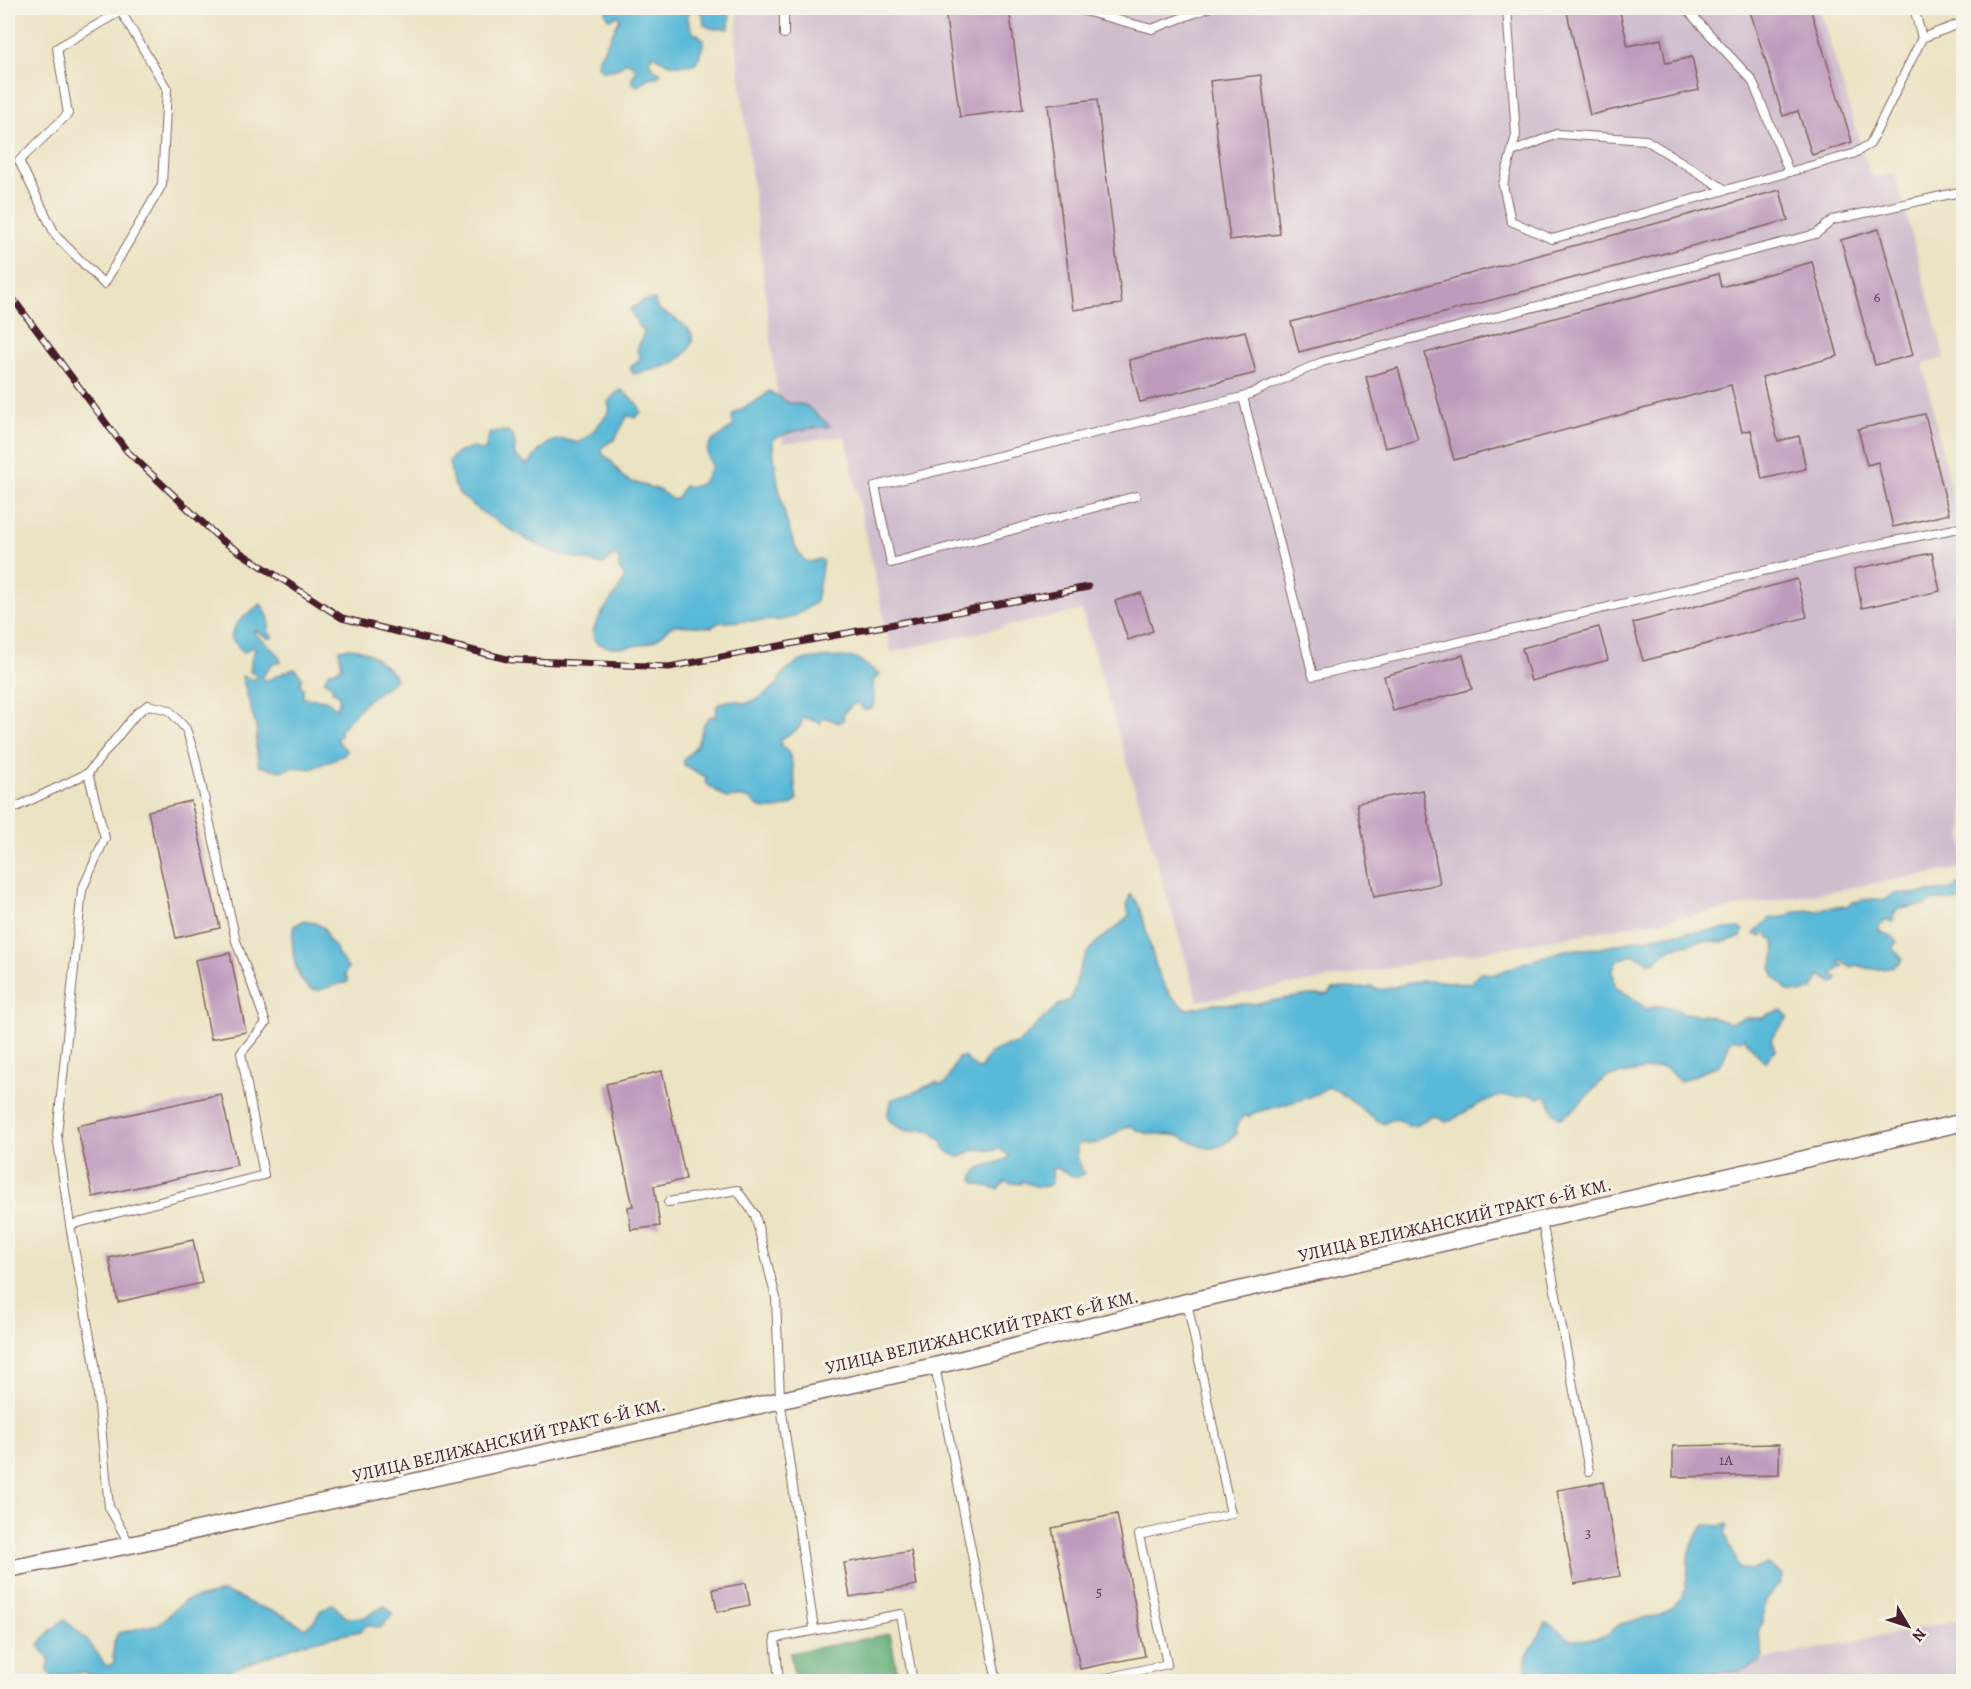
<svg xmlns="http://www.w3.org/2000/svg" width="1971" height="1689" font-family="Alegreya,serif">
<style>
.industrial{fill:#cfbdce}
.forest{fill:#5fac76;stroke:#546650;stroke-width:1.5}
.water{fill:#59b9d8;stroke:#526c82;stroke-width:1.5}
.building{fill:#be9bbd}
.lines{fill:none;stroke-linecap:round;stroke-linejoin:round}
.service-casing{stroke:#826460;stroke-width:10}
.minor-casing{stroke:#826460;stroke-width:19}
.service{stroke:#fff;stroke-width:8}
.minor{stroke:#fff;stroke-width:16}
.rail-casing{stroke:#4a1f2b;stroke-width:7}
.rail{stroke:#f7f3e8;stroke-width:4.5;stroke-dasharray:14;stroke-linecap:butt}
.labels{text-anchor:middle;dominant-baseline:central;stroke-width:6;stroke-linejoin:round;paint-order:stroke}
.number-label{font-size:15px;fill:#673e50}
.street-label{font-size:18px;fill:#4a1f2b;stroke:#f7f3e8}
</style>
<rect width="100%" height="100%" fill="#f7f3e8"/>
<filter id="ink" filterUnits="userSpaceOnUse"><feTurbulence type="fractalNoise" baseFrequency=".0167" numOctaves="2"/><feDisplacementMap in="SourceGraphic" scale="12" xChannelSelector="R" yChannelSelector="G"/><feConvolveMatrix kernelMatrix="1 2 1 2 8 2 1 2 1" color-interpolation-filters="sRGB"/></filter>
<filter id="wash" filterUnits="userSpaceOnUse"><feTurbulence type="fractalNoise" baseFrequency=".008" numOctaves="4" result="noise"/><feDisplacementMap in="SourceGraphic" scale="24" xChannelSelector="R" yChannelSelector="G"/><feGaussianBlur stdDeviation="1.35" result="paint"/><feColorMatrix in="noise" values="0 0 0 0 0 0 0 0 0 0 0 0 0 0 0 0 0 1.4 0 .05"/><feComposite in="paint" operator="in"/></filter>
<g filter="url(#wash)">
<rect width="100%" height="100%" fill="#ebe3c3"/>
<!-- industrial -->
<g class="industrial">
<polygon points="738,8 1819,8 1871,178 1895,173 1945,358 1923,364 1963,545 1963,868 1198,1001 1082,610 891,652 845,436 783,443 736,44"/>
<polygon points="1963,1619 1963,1681 1661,1681"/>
</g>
<!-- forest -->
<polygon class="forest" points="890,1634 899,1681 856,1681 855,1678 839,1681 795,1681 790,1653"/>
<!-- water -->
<g class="water">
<path d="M607,8h86l-5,6v7l6,13h4l6,8 -5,15 -4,7c-22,3 -26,1 -43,-10l-3,8 7,9h3l2,2 -4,4 -9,1 -10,8 -6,-4v-4l4,-6c-1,-6 -4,-9 -10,-10l-9,7 -14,2 -5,-6v-5l22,-41 -2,-3 -9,3 -3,-6z"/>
<path d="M696,8h34l-1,21c-10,-3 -14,4 -25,-5l-1,-9z"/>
<path d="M655,300l1,6 3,4c10,5 20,10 28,18 14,13 -3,30 -16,36 -11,5 -25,7 -37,10l-3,-4v-4l10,-8 -4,-7 8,-21 -6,-3 -9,-18 12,-8z"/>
<path d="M622,390l16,15 3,7 -6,6 -7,-3 -13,24 -13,8v6l9,8 11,15 7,5 30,9 14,10 4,-2 7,-12c20,2 20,-5 28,-21 -15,-25 10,-26 22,-40l-2,-5 1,-6 30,-17 6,-6 20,12 16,2 25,21c-18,3 -41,3 -57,14 -1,21 15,111 33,121 5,2 9,0 14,-2l3,2 -7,41 -21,14 -13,4 -62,2 -8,5 -38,-2c-8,4 -12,11 -19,15 -12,7 -70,16 -61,-11 6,-20 25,-33 31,-53 -7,-6 -8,-8 -5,-17l-4,-3 -4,1 -8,7h-5l-39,-10 -27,-11 -50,-30 -23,-18 -7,-13 -4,-21 6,-7 17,-7 10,4 3,-2 5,-17 18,-1c6,6 9,13 6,22l3,5 11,7c13,-18 25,-32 49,-22l11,-6 22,-26 -2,-9 8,-9z"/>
<path d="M261,604c6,10 11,16 7,28l5,5 -3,2 -15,-9 -2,2 26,23 2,7 -9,2 -10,13 3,4c10,-3 20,-11 30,-12l7,8 -2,8 3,3v10l23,2 10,8 3,-5v-8l-7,-4 2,-4 -10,-7 5,-8 10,-3 3,-4 -3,-14 1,-2c23,-5 38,10 53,25l3,5 -3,3 -27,19 -26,29v6l-4,3 11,12 -3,4 -33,14 -16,-2 -15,4 -21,-5 -3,-19 1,-17 -15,-53 1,-1 11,4 3,-3v-2l-7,-3 2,-15 4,-9 -5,-1 -7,6 -13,-15c2,-16 18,-25 30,-34z"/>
<path d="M841,657l15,1 23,16 -6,8 1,22 -2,4 -8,2 -6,-8c-4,1 -13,9 -15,13l1,4 -5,4 -15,-6 -4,6 -16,-6 -5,11 -20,12c2,7 8,9 11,16 5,15 4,29 7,44 -8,9 -30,12 -40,6 -5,-3 -2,-4 -7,-7 -7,-3 -17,-2 -24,-1 -7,-6 -15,-10 -21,-16l1,-5 -22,-12v-5l13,-15 7,-21 7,-8 5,1 1,-12c12,-5 16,-7 28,-1l15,-6 20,-16 -1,-3c19,-25 33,-20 62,-22z"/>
<path d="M1957,885l6,1v15l-23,-1 -10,1 -6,4 -25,4 -6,5 1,4 -2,4 -6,-3 -7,7v5l14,6 4,5 -5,6 11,11c-13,14 -31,11 -47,6l-4,2 -12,-7 -1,3 4,3 -11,8 6,4 -2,4 -3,1 -13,-8 -7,14 -12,4 -13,-2 -13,-14 -4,-9 5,-17 -3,-13h-4l-2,-6 -6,5 -7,-3 17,-16 13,-1 13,-6 10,-1 10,2c8,-7 18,-4 28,-6 9,-1 1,-2 9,-4 8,-2 22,-4 30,-2l11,-7 18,1 43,-5z"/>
<path d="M1130,895c8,5 10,15 13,24 9,29 14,76 45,90l25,-5h39l57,-9h15l5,-1 4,-5c13,-2 26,1 39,-2 8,6 27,-2 37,-4 11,-2 22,-3 33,-2 10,1 18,4 28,2l10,-11 13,3 33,-13 39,-12 34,-2 70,-14 70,-6 4,3 -2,6 -17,5 -22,-1 -32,7 -14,13 -7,1 -16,-8 -16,7 -4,9 2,15 3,4 14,8 14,12c18,-4 22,-5 38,5l2,-1 22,3 21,7 16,-5h18l6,-4 13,-4 6,8 -13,15 -4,7 4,10 -9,11h-3l-19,-23 -3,3 -10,-2 -8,21 -5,6 -37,15h-2l-12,-12 -6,-2 -55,10 -34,34 -11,7 -6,-4 -9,-18 -9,2c-8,-7 -12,-2 -21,-1 -5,0 -10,-1 -15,-1 -17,3 -35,16 -51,25h-4l-10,-5 -7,1 -11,8 -10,1c-10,-8 -14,-9 -24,-2 -21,-10 -34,-30 -56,-37 -11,11 -58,21 -75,26l-4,4 -5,-2 -8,11 -1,4 2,3c-6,7 -15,14 -24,15 -12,2 -24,-10 -36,-12 -16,-4 -31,2 -46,-10 -17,2 -25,23 -50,17l-4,2v13l7,16 -8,4 -19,-10 -5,1v13c-7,9 -21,3 -30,-1l-2,3 -15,-2 -7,7 -21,-5 -4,-4c4,-20 25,-13 37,-24l-10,-7c-18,5 -18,-7 -39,8 -6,-1 -15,-5 -18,-11l1,-3 -11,-10 -7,-3 -19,1 -15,-7 -5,-8 5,-17 21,-6 23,-11 5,3 5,-2 12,-25 6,-1 13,12 4,-1 9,-15 18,-8 10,-1 29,-29 13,-11 10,-4c7,-13 7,-28 14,-41 9,-20 32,-27 45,-44l-2,-10z"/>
<path d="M303,921l12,2 9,5 4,11 8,9 2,7 10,13 -3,6 3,7 -1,2c-14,0 -23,9 -33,7 -19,-5 -25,-47 -20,-64z"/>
<path d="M1725,1523l3,3 -3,6c6,15 7,23 16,37l9,2 17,-7 15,10 -2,9 -15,18 -2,8v11l-5,12 5,24 -3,6c-7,3 -15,8 -22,9 -20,4 -62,-3 -76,10h-148l12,-12v-11l20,-35c11,2 16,15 27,16 9,1 25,0 33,-4 6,-2 9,-9 15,-11 32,-10 47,-1 66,-36l-2,-3c4,-9 3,-15 3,-25 1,-14 8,-24 17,-35l16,1z"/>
<path d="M222,1592l17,5 10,6 32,11 23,14c10,-5 12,-9 16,-17l12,-7 15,14 18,-1 20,-11 8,8 -13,14 -13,-3 -7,6 -56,12 -79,29 -45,9h-81c-11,-14 -31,-6 -46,-4l-7,-7c7,-17 0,-12 -7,-25l11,-14 14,-11c18,13 29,26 41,45l4,1 6,-5 -2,-3 1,-16 4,-9 41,-9 25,-23z"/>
</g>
<g id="blocks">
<!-- building -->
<g class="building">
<polygon points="970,8 1009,8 1023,109 960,117 945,11"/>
<polygon points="1566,8 1619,8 1628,46 1661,39 1666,63 1692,57 1699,90 1590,115"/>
<polygon points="1749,8 1810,8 1852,142 1812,155 1798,111 1783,116"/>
<polygon points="1261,75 1280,234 1230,240 1210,81"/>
<polygon points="1097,99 1122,304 1073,310 1048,105"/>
<polygon points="1780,190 1788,220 1299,352 1291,322"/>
<polygon points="1879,229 1913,355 1875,365 1841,240"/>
<polygon points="1812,262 1838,356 1762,377 1778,441 1799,436 1806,469 1762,479 1751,430 1742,432 1731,385 1454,460 1425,353 1718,274 1721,287"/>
<polygon points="1245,331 1256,373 1140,402 1129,360"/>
<polygon points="1398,368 1418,440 1385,448 1366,377"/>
<polygon points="1925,414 1949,514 1893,527 1878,462 1867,465 1858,429"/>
<polygon points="1932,553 1940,591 1862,608 1854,569"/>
<polygon points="1797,579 1807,617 1643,661 1633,623"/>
<polygon points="1141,593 1153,631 1128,640 1115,601"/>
<polygon points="1599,627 1608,660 1531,681 1522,648"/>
<polygon points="1463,655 1472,689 1393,711 1384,676"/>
<polygon points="1423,790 1440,884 1374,897 1357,803"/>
<polygon points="191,801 220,928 176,938 148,811"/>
<polygon points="230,953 246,1032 211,1039 195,960"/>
<polygon points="662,1071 686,1179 654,1186 660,1226 631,1230 628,1207 633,1206 606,1084"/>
<polygon points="221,1094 237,1165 93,1197 77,1126"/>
<polygon points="193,1240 202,1283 118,1302 109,1258"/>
<polygon points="1779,1444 1779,1475 1673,1477 1673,1446"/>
<polygon points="1603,1482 1620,1576 1574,1584 1557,1490"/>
<polygon points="1117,1514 1145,1656 1080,1669 1052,1528"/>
<polygon points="911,1551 917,1585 850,1597 844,1563"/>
<polygon points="746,1583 750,1605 717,1612 713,1589"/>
</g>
</g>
</g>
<g filter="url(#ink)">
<use href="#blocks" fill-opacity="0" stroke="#826460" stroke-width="1.5"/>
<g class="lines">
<defs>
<g id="service">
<polyline points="119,8 167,89 162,185 104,284 56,236 19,161 68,114 57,48 121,11"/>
<polyline points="1073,8 1152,29 1208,8"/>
<polyline points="1507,8 1516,135 1503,185 1511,221 1552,239 1853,154 1870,144 1922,38 1964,22"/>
<polyline points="1688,8 1689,12 1752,80 1789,172"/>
<polyline points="1914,8 1922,38"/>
<polyline points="784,34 784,8"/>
<polyline points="1512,152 1557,134 1646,140 1726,190"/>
<polyline points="1243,397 1322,362 1816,234 1833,220 1964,191"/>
<polyline points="1136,496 891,563 875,486 1243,397 1313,676 1879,544 1964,527"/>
<polyline points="8,811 88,773 105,838 82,890 57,1135 70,1225 95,1365 109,1507 130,1545"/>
<polyline points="668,1202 737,1190 755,1215 776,1298 780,1399 814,1629"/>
<polyline points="1542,1221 1589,1471"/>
<polyline points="70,1225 264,1175 241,1053 266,1023 236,941 195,756 186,729 169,710 148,705 136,714 88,773"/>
<polyline points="935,1366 997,1682"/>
<polyline points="779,1682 775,1638 901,1614 913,1682"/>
<polyline points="1090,1682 1167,1664 1139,1535 1231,1514 1187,1302"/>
</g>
<polyline id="minor" points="8,1569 130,1545 935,1366 1187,1302 1964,1122"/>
</defs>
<!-- service casing -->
<use href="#service" class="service-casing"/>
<!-- minor casing -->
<use href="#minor" class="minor-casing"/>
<!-- service -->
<use href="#service" class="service"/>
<!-- minor -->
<use href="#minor" class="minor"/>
<defs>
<polyline id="rail" points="8,292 127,451 221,540 342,618 511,660 669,667 1088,587"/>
</defs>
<!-- rail casing -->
<use href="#rail" class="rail-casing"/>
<!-- rail -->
<use href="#rail" class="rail"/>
</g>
</g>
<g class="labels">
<!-- number labels -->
<g class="number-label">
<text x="1877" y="297">6</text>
<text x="1726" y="1460">1А</text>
<text x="1588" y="1533">3</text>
<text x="1099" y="1592">5</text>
</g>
<!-- street labels -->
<g class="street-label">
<text transform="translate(1455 1220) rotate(-13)">УЛИЦА ВЕЛИЖАНСКИЙ ТРАКТ 6-Й КМ.</text>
<text transform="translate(982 1332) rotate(-13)">УЛИЦА ВЕЛИЖАНСКИЙ ТРАКТ 6-Й КМ.</text>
<text transform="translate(509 1440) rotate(-13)">УЛИЦА ВЕЛИЖАНСКИЙ ТРАКТ 6-Й КМ.</text>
</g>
</g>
<!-- margin -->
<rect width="1971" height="1689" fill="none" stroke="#f7f3e8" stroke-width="30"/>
<!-- north arrow -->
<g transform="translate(1908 1626) rotate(129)" stroke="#f7f3e8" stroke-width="4.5" paint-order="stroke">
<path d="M0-4.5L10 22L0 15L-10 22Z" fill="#4a1f2b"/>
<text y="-9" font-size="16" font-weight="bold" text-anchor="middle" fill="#4a1f2b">N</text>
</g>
</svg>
